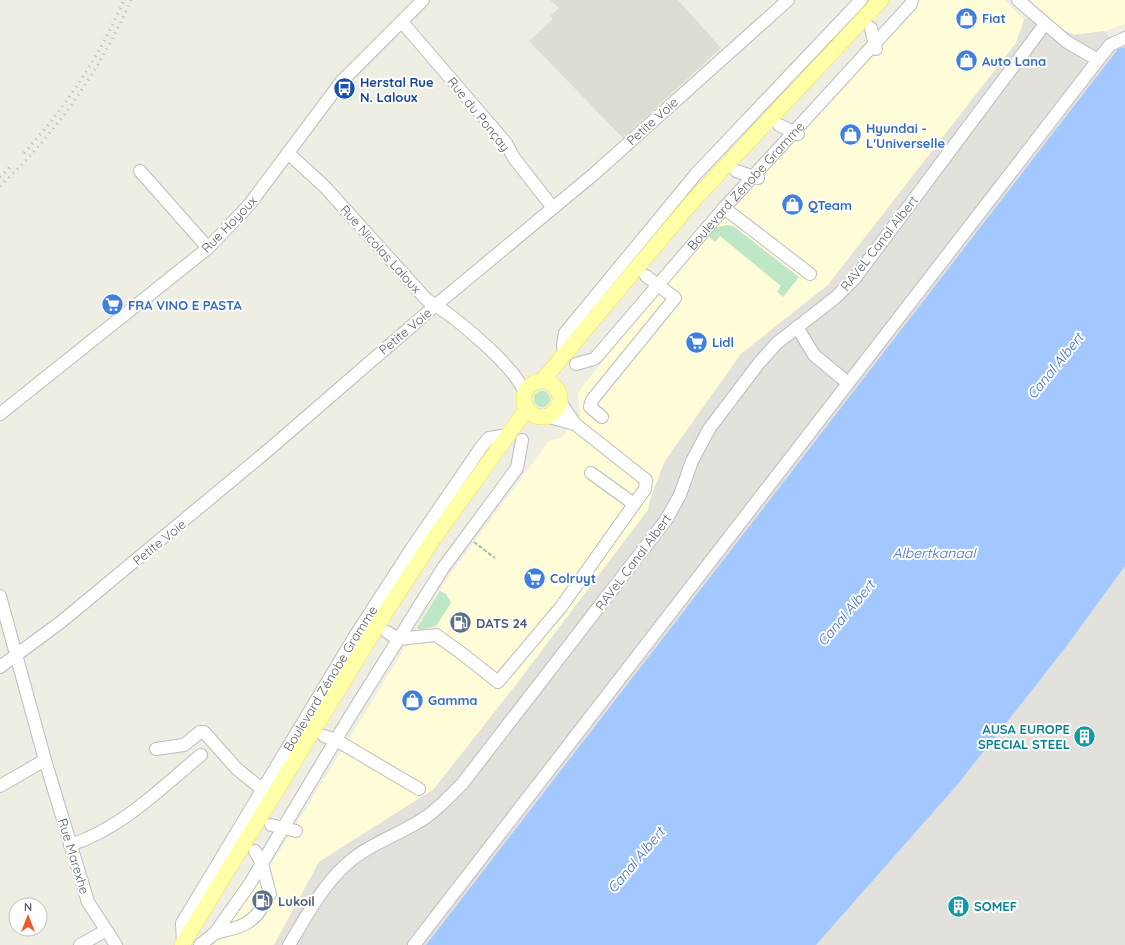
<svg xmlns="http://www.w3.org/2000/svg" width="1125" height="945" font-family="Quicksand,sans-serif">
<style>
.commercial{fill:#fffcd8}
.industrial{fill:#e2e1db}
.education{fill:#dfddd1}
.green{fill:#bee7c5}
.water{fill:#a3c8ff}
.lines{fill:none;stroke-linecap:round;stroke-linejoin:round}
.minor-tunnel{stroke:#cacac3;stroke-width:12;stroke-dasharray:12 6;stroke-linecap:butt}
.minor-casing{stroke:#bbbcc2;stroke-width:14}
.major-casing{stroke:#f7e354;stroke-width:16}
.path{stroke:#96c6ab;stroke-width:2;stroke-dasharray:4 2;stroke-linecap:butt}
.minor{stroke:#fff;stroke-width:12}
.major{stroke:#ffffa8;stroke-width:15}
.rail{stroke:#b6b7b7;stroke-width:3;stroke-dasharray:1 5;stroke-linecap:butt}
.labels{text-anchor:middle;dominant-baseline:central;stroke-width:4;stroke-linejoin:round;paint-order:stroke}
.shop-label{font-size:13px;font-weight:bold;fill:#366cbe;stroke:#fff;text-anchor:start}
.transit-label{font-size:13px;font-weight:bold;fill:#164399;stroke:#fff;text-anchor:start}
.street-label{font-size:13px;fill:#5b5e64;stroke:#fff}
.service-label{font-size:13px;font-weight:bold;fill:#4e5e75;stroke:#fff;text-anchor:start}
.culture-label{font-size:13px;font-weight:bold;fill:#0d838f;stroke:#fff;text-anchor:end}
.water-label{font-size:14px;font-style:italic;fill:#406cc8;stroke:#fff}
</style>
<rect width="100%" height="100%" fill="#efeee3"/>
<!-- commercial -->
<g class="commercial">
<polygon points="917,0 1004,0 1024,20 1016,43 828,285 741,354 665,461 651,497 648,510 515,686 434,789 319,862 274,945 214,945 228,922 265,875 451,573 549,441 562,437 580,415 578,394 582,387 655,297 780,152 915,8"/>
<polygon points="1030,0 1125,0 1125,24 1105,31 1074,35 1060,28"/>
</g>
<!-- industrial -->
<g class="industrial">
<polygon points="1041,10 1060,28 1074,35 1105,31 1118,49 426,945 274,945 319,862 434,789 515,686 648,510 651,497 665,461 741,354 828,285 1016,43 1024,20"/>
<polygon points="1125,566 1125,945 816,945 958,784 1066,647"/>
</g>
<!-- education -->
<polygon class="education" points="550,0 678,0 721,48 623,138 529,41 553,19 550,16 559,8"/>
<!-- green -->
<g class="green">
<polygon points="727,225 733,226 799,277 783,297 777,292 781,286 720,236 715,242 707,235 713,228"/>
<circle cx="542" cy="399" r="8"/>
<polygon points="440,591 446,594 451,603 436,626 420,630 417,628"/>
</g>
<!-- water -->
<polygon class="water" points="1125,47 1125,566 1066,647 958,784 816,945 426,945 1118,49"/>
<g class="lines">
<!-- minor-tunnel -->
<polyline class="minor-tunnel" points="261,909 270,894"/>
<defs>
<g id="minor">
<polyline points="1018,0 1067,42 1098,60"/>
<polyline points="402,22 506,143 514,158 553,208"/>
<polyline points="871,28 876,49"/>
<polyline points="779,125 798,134"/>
<path d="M288,153l37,34 102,113c26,15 87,65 98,93"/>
<polyline points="140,171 208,248"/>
<polyline points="736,171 758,178"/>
<polyline points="724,208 810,274"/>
<polyline points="797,327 814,355 848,383"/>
<polyline points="564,355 563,345 565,333 696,174 861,0"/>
<path id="s1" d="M576,364l18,-5 4,-4 126,-147 187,-204 1,-4"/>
<polyline points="0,414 208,248 249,205 341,82 423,0"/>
<polyline points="549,417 575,424"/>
<polyline points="602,417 590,407 592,400 675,298 646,276"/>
<polyline points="591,473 634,504"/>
<polyline points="0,596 45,760 88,902 116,945"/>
<polyline points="387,632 398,639 436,635 460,652 498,682 561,607 645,489 646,480 575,424 561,403"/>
<polyline points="0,667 61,622 266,452 436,305 594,174 788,0"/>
<polyline points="324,736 336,740 419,789"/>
<polyline points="156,749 184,745 200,732 204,732 237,769 263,790"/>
<polyline points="0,786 45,760"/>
<polyline points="271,825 296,831"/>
<path d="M70,845c51,-16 91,-57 131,-90"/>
<polyline points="255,851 262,864 270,894"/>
<path d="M215,933c20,-5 34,-6 46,-24"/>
<path id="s2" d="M183,943l-1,-20 173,-287 57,-88 70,-102 7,-8 19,-3"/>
<polyline points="80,945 105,931"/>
<polyline points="200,945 215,933 249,885 349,718 443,568 517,468 522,440"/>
<path d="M289,945c19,-31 36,-65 65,-87 22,-17 49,-25 72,-41 13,-9 24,-21 36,-33l204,-264 14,-25 12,-34 17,-32 50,-66 18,-20 59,-46 19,-19 190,-254"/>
<polyline points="414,945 1098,60 1110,45 1125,38"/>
</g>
<g id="major">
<circle cx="542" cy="399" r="18"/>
<polyline points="542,381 692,202 881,0"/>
<polyline points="182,945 385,613 434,538 523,414 525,407"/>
</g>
</defs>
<!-- minor casing -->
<use href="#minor" class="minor-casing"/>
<!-- major casing -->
<use href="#major" class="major-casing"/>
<!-- path -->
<polyline class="path" points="474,542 495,558"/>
<!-- minor -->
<use href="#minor" class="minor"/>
<!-- major -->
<use href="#major" class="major"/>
<!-- rail -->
<g class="rail">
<path d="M24,153c42,-46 75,-96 100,-153"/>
<polyline points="0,177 11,166"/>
<path d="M0,186c57,-53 100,-116 131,-186"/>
</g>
</g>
<!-- icons -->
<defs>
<symbol id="shop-disc" viewBox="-11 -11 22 22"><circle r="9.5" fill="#3f7fe0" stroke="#fff"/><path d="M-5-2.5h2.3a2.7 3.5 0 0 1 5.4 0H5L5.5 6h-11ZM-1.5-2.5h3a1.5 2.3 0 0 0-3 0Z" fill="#fff"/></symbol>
<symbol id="bus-disc" viewBox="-11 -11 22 22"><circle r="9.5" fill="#1a4fb4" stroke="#fff"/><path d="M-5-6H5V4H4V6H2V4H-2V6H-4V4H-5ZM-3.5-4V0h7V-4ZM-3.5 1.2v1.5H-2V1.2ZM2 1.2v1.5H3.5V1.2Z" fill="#fff"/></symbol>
<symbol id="supermarket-disc" viewBox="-11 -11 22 22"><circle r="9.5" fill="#3f7fe0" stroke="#fff"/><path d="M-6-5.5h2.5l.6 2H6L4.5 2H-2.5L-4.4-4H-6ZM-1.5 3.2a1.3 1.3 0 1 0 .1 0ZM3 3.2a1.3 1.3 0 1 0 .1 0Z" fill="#fff"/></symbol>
<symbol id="fuel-disc" viewBox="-11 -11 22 22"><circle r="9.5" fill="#5c6f8a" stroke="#fff"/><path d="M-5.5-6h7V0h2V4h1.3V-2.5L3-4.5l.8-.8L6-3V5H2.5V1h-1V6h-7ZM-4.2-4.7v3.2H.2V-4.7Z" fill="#fff"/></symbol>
<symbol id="building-disc" viewBox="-11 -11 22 22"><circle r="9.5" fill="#0f9aa8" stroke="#fff"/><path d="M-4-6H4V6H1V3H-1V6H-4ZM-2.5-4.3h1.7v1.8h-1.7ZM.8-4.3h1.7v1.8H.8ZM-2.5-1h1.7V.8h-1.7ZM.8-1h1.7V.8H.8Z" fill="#fff"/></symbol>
</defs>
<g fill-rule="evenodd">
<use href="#shop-disc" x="954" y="6" width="25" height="25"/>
<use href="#shop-disc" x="954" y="48" width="25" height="25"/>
<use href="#bus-disc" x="332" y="76" width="25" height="25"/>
<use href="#shop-disc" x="838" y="122" width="25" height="25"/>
<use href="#shop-disc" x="780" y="192" width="25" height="25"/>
<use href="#supermarket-disc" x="100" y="292" width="25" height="25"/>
<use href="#supermarket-disc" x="684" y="330" width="25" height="25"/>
<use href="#supermarket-disc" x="522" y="566" width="25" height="25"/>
<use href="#fuel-disc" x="448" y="610" width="25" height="25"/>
<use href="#shop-disc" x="400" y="688" width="25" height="25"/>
<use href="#building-disc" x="1072" y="724" width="25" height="25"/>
<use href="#fuel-disc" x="250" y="888" width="25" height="25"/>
<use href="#building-disc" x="946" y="894" width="25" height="25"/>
</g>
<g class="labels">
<!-- shop labels -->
<g class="shop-label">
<text x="982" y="18">Fiat</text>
<text x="982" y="61">Auto Lana</text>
<text x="866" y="128">Hyundai -<tspan x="866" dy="15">L'Universelle</tspan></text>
<text x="808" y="205">QTeam</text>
<text x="128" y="305">FRA VINO E PASTA</text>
<text x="712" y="342">Lidl</text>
<text x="550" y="578">Colruyt</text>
<text x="428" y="700">Gamma</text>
</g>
<!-- transit labels -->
<g class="transit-label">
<text x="360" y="82">Herstal Rue<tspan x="360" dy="15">N. Laloux</tspan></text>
</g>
<!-- street labels -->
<g class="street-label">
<text transform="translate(479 114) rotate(51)">Rue du Ponçay</text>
<text transform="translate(652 121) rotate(-42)">Petite Voie</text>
<text stroke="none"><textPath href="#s1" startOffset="249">Boulevard Zénobe Gramme</textPath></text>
<text transform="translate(229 224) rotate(-46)">Rue Hoyoux</text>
<text transform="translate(879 243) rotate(-52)">RAVeL Canal Albert</text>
<text transform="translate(381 249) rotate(48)">Rue Nicolas Laloux</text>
<text transform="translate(405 331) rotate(-40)">Petite Voie</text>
<text transform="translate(159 542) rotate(-39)">Petite Voie</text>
<text transform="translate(633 562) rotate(-53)">RAVeL Canal Albert</text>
<text stroke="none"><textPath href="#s2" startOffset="306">Boulevard Zénobe Gramme</textPath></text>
<text transform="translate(74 856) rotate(73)">Rue Marexhe</text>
</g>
<!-- service labels -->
<g class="service-label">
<text x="476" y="623">DATS 24</text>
<text x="278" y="901">Lukoil</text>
</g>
<!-- culture labels -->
<g class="culture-label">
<text x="1070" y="729">AUSA EUROPE<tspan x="1070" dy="15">SPECIAL STEEL</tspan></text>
<text x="974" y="906" text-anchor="start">SOMEF</text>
</g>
<!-- water labels -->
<g class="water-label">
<text transform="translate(1055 366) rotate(-51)">Canal Albert</text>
<text x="934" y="553">Albertkanaal</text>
<text transform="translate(846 613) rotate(-50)">Canal Albert</text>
<text transform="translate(636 860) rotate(-50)">Canal Albert</text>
</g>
</g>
<!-- north arrow -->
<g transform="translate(28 917)"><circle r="19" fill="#ffffff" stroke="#bdbfc1"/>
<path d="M0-3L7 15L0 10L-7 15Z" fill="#f05728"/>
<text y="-6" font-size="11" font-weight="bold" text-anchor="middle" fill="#5b5e64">N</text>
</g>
</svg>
